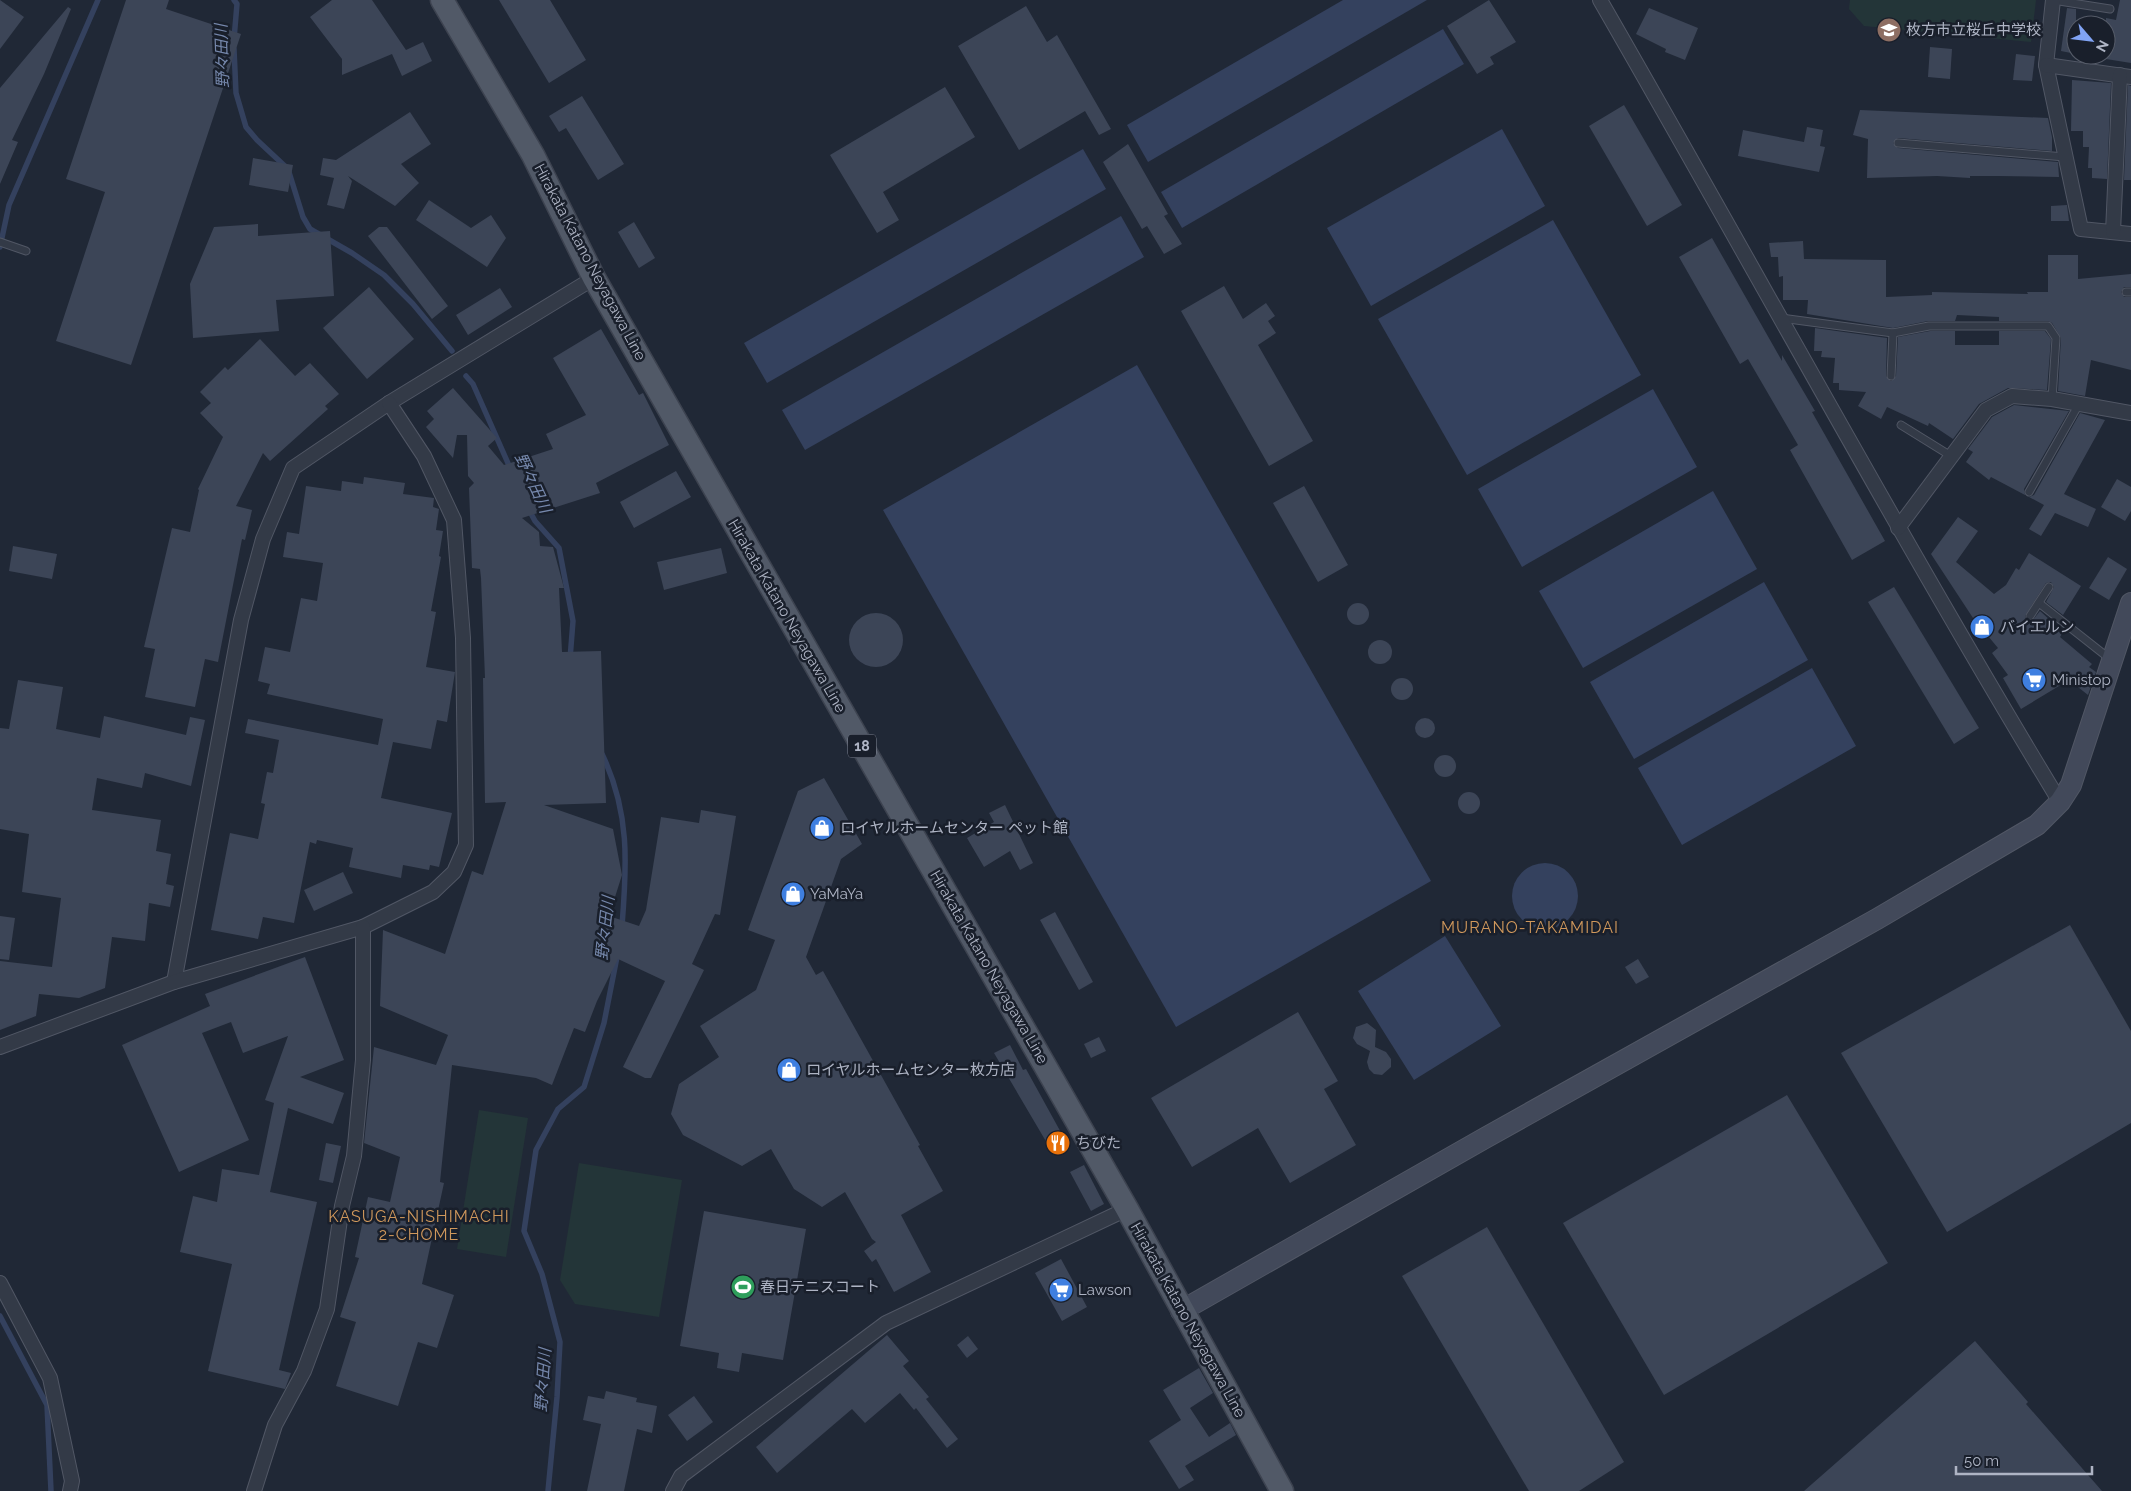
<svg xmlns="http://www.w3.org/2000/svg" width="2131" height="1491" font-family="Raleway,'Noto Sans JP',sans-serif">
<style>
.green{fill:#233538}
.water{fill:#34415e}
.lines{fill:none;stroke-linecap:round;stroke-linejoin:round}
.stream{stroke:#34415e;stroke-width:5.5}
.building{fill:#3c4557}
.lane-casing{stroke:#515765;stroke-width:9}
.street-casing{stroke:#515765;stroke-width:16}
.secondary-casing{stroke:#515765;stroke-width:22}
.primary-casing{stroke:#3d4350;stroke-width:25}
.lane{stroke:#333a47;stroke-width:7}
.street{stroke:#333a47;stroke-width:14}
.secondary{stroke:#42495a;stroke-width:20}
.primary{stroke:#515967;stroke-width:22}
.labels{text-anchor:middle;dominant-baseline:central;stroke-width:5;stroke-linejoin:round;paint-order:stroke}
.shield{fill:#191f2b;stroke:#818796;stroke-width:1}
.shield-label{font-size:14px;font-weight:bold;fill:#aeb4c4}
.poi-label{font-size:15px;fill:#aeb4c4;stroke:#191f2b;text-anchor:start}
.street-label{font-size:15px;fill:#aeb4c4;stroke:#191f2b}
.water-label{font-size:16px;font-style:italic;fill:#7688ac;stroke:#191f2b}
.neighbourhood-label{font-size:16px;letter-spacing:1px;fill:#d0985c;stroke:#191f2b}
</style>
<rect width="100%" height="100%" fill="#202836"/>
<!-- green -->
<g class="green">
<polygon points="1850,0 2036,0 2031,42 1864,26 1849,9"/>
<polygon points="479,1110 528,1118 506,1257 457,1249"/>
<polygon points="579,1163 682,1180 659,1317 575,1304 560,1280"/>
</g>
<!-- water -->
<g class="water">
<polygon points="1343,0 1427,0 1148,162 1127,125"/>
<polygon points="1443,29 1464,64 1182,228 1161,192"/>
<polygon points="1502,129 1545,206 1371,306 1327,228"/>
<polygon points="1083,149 1106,189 767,383 744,343"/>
<polygon points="1121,216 1144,257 805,450 782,410"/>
<polygon points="1553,220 1641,375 1467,475 1378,319"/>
<polygon points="1137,365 1431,881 1176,1027 883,510"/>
<polygon points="1653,389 1697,467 1522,567 1478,489"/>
<polygon points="1713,491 1757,569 1583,668 1539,591"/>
<polygon points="1764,582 1808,660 1634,759 1590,682"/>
<polygon points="1812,668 1856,746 1682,845 1638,768"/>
<circle cx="1545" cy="896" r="33"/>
<polygon points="1445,936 1501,1026 1414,1080 1358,991"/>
</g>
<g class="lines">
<!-- stream -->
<g class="stream">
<polyline points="234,0 237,4 234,39"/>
<polyline points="234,49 236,93 246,127 257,140 288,169 303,217 310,229 352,253 384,275 413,304 452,351"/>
<polyline points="0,247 9,205 98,0"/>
<polyline points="466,376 473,384 511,470"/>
<polyline points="528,508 535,521 559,548 573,621 570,659"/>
<path d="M602,754c28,58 25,110 20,172"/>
<polyline points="0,1316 47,1405 51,1491"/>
<polyline points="548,1491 557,1397 560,1342 542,1274 524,1231 536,1150 558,1109 584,1087 604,1023 617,957"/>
</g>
</g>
<!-- building -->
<g class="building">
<polygon points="0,0 24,17 0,49"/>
<polygon points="126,0 169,0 166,9 241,34 131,365 56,341 105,192 66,179"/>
<polygon points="332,0 372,0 406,50 423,42 432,61 402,76 392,54 342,75 342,59 310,17"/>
<polygon points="499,0 550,0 586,60 549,83"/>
<polygon points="1489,0 1516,42 1490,57 1494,64 1477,74 1447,26"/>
<polygon points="2120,0 2131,0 2131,63 2106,59 2106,18 2116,20"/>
<polygon points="1026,6 1047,42 1057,35 1111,129 1099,135 1085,111 1019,150 958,46"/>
<polygon points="68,7 71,9 44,74 12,140 18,142 0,184 0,88"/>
<polygon points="1649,8 1698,28 1685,60 1665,52 1666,49 1636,34"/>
<polygon points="2067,8 2076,9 2076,54 2061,51"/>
<polygon points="1930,47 1952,49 1950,79 1928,77"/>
<polygon points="2016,54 2035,56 2032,81 2013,80"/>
<polygon points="2072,80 2111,83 2107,179 2092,178 2092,168 2088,168 2089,147 2083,147 2083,131 2071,131"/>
<polygon points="2128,85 2131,86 2131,180 2124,180"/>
<polygon points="945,87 975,137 883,192 899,220 877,233 830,155"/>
<polygon points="582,96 624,164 598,180 566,128 559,132 549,116"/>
<polygon points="1624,105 1682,205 1647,226 1589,126"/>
<polygon points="1860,110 2048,118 2052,137 2052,151 1898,138 1893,143 1898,148 2058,162 2059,177 1998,176 1970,176 1970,178 1937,176 1867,178 1868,139 1853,135"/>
<polygon points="410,112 431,144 401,164 419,183 395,206 348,176 352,181 344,209 327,205 334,178 320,175 323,158 336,160"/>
<polygon points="1807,127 1823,130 1820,146 1825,147 1819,172 1738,156 1743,130 1804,142"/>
<polygon points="1128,144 1168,214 1164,216 1182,244 1164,254 1147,226 1142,229 1103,162"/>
<polygon points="253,158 293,165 288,192 249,185"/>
<polygon points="429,200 471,228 491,215 506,238 487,267 416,220"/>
<polygon points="2067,205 2069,221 2051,221 2051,206"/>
<polygon points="634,222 655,258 639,268 618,232"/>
<polygon points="258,224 258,236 330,231 334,296 276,300 279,331 193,338 190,284 214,227"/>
<polygon points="379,227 387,227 448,306 432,319 368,236"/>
<polygon points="1712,238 1782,361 1782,355 1815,411 1812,412 1885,541 1852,560 1790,450 1798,445 1748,359 1740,364 1679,257"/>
<polygon points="1803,241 1804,259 1886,260 1886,297 1932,295 1932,292 2028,294 2027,292 2048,292 2048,255 2078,255 2078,279 2131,274 2131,287 2124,287 2121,292 2124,297 2131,297 2131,370 2091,360 2085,396 2058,391 2061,338 2052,323 2048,321 1999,321 1999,317 1957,315 1955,321 1928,321 1893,328 1807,314 1808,300 1783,300 1783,276 1779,277 1778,257 1771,257 1769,243"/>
<polygon points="1224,286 1243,319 1266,303 1275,316 1268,321 1276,333 1258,345 1313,441 1269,466 1181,311"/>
<polygon points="369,287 414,339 367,379 323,328"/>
<polygon points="500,288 512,307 468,335 456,315"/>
<polygon points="1815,328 1887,338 1886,376 1891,381 1896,376 1898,337 1930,331 1955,331 1955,345 1999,345 1999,331 2045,331 2051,339 2047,390 2008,388 1979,404 1953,439 1929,423 1928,426 1887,407 1881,419 1858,406 1866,392 1839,390 1839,383 1833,383 1835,358 1821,357 1822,351 1814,351"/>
<polygon points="601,329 639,395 643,393 669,445 596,483 600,493 522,518 539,532 540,546 553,547 564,588 559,588 562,652 601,651 606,803 544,805 613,829 622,875 609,916 639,926 646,910 661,817 699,823 701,810 736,816 720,915 715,914 692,964 704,970 651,1078 645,1078 623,1067 665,981 618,959 597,1001 585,1032 574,1028 552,1085 536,1078 452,1065 440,1182 444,1183 422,1284 454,1295 437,1348 418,1342 398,1406 336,1386 356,1322 340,1317 359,1258 355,1257 368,1197 390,1202 400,1157 364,1143 374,1047 436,1065 448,1035 380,1006 383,930 445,954 472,871 483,875 506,802 485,803 483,678 485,678 481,578 480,569 472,568 469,488 474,483 468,476 467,435 457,435 453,458 426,427 434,419 427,411 453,388 497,438 488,446 504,465 553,449 546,434 586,415 553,358"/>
<polygon points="260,339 295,376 310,363 339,394 325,406 328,409 270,461 263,453 236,506 252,510 245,540 242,539 218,662 205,659 195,707 145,697 155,649 144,647 172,528 190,532 199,490 198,489 223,437 200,413 211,403 200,392 225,367 228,370"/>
<polygon points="2014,405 2069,411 2024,489 2025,495 1991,477 1989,480 1966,462 1973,452 1968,449 1992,417"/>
<polygon points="2080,413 2105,420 2064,494 2096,509 2088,527 2055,513 2041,536 2029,529 2044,505 2029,497 2034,495"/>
<polygon points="676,471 691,497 634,528 620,502"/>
<polygon points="364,477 405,483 403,494 434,498 433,507 439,509 436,530 443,531 439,556 441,557 431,611 436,612 426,667 455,672 447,722 437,720 431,749 393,742 381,798 452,813 439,867 430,865 429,870 403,865 401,878 349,867 353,848 317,840 316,844 310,842 294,923 263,917 258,939 211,930 230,833 258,839 265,804 261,803 267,772 273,773 279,740 245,733 248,719 378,745 383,719 267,694 270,684 258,681 265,647 290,652 301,598 317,601 323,563 283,557 287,532 299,534 306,486 341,491 342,481 363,484"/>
<polygon points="2117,479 2131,487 2131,511 2125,521 2101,507"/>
<polygon points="1304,486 1348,565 1318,582 1273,503"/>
<polygon points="1958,517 1978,531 1956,562 1994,594 2006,585 2016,568 2019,570 2029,553 2081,586 2063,615 2046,602 2054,587 2051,582 2046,583 2025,616 2027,620 2032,621 2040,611 2063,632 2060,637 2092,664 2089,667 2096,672 2088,695 2069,680 2021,709 2003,678 2008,675 1992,653 1998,648 1973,618 1931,554"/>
<polygon points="13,546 57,554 52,579 9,571"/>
<polygon points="721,548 727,573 664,590 657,562"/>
<polygon points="2108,557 2127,569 2109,600 2089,588"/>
<polygon points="1894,587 1979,728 1954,744 1868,602"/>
<circle cx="1358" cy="614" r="11"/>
<circle cx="876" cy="640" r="27"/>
<circle cx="1380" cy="652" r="12"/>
<circle cx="1402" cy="689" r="11"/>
<polygon points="18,680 63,687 56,729 100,738 104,716 186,735 190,717 205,720 191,786 145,773 142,788 97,778 92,810 161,820 156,851 171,854 166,884 174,886 170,907 149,903 145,941 112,937 105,988 79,998 39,994 36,1016 0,1030 0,961 52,967 61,898 22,892 29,834 0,829 0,728 9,729"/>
<circle cx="1425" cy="728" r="10"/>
<circle cx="1445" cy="766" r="11"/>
<polygon points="824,778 862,844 841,859 806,957 816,975 823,971 920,1145 918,1146 943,1191 901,1215 931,1272 894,1292 876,1259 872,1262 864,1251 876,1242 872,1239 845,1192 822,1207 794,1189 771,1149 742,1166 683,1135 671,1114 679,1084 719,1057 700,1026 756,990 775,940 748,930 798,791"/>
<circle cx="1469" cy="803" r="11"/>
<polygon points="1005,805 1033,863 1020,870 1010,851 984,867 967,838 994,822 989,813"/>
<polygon points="343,872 353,893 314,911 304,890"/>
<polygon points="1055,912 1093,982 1079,990 1040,920"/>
<polygon points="0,916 15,918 9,960 0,959"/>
<polygon points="2070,925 2131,1031 2131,1123 1947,1232 1841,1053"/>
<polygon points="305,957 344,1060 300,1077 344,1093 333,1124 288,1108 270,1192 317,1202 279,1370 291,1373 285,1389 208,1371 232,1264 180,1252 193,1196 217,1202 222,1169 259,1175 274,1103 265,1100 288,1036 243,1053 231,1022 202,1033 249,1140 179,1172 122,1045 210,1006 205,994"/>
<polygon points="1638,959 1649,977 1636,984 1625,967"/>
<polygon points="1298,1012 1338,1081 1324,1089 1356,1145 1290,1183 1258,1128 1192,1167 1151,1098"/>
<polygon points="1367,1023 1376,1030 1375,1047 1386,1052 1391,1059 1391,1067 1382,1075 1374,1074 1369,1069 1367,1062 1370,1051 1357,1044 1353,1038 1356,1027"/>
<polygon points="1099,1037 1106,1051 1091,1058 1084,1044"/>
<polygon points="1010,1045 1023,1070 1026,1069 1069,1147 1054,1155 994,1053"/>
<polygon points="1787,1095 1888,1263 1664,1395 1563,1223"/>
<polygon points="326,1143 341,1146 333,1183 319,1180"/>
<polygon points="1084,1165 1104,1204 1091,1211 1070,1172"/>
<polygon points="704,1211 806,1229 783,1360 742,1353 739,1372 717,1368 719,1353 680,1346"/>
<polygon points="1487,1227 1624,1462 1579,1491 1529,1491 1402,1276"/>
<polygon points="1061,1259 1087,1307 1062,1321 1035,1273"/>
<polygon points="887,1335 909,1361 903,1366 929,1397 926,1399 958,1439 947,1448 916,1408 914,1410 900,1393 865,1423 852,1409 777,1473 756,1447"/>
<polygon points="968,1336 978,1349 967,1358 957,1345"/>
<polygon points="1975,1341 2028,1402 2026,1404 2102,1491 1804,1491"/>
<polygon points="1199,1368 1213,1393 1190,1408 1209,1437 1230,1423 1236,1435 1185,1466 1194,1480 1179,1489 1149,1441 1181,1420 1163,1390"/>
<polygon points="606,1391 637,1398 636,1402 657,1406 652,1433 637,1429 624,1491 587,1491 601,1424 583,1420 588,1396 604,1399"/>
<polygon points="694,1396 713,1422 687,1441 668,1415"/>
</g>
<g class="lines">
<defs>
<g id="lane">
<polyline points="2053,0 2110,9"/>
<polyline points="1898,143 2065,157"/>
<polyline points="0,242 26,251"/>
<polyline points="2126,292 2131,292"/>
<polyline points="1781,318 1893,333 1929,326 2048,326 2056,338 2052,399"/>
<polyline points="1891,376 1893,333"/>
<polyline points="1901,425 1951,456"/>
<polyline points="2029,492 2079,404"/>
<polyline points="2039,603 2110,659"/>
<polyline points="2030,616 2049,587"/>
</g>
<g id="street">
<path d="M1600,0c154,267 300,538 460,802"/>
<polyline points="2053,0 2046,65 2081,229 2131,234"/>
<polyline points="2046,65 2131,77"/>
<polyline points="2113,232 2120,75"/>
<polyline points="1898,528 1986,410 2012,396 2052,399 2131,413"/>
<polyline points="174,982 241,620 263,539 293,468 389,403 594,278"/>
<polyline points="0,1047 174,982 363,927 433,892 454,872 466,845 463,638 454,520 424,456 389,403"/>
<polyline points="0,1283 50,1378 72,1481 70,1491"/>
<polyline points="254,1491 275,1425 304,1371 327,1309 342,1206 354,1156 363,1060 363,927"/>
<polyline points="673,1491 681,1476 886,1323 1127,1209"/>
</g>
<polyline id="secondary" points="1181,1311 1485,1138 1877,919 2037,825 2060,802 2071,785 2131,603"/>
<polyline id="primary" points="442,0 533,155 594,278 1127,1209 1282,1491"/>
</defs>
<!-- lane casing -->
<use href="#lane" class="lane-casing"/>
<!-- street casing -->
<use href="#street" class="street-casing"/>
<!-- secondary casing -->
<use href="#secondary" class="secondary-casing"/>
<!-- primary casing -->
<use href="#primary" class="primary-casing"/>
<!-- lane -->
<use href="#lane" class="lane"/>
<!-- street -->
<use href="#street" class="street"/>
<!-- secondary -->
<use href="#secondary" class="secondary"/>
<!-- primary -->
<use href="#primary" class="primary"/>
</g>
<!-- icons -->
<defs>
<symbol id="school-disc" viewBox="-11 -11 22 22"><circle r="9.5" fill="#8d6e63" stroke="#191f2b"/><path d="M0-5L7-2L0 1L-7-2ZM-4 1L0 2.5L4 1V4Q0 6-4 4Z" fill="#fff"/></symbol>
<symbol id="shop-disc" viewBox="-11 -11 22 22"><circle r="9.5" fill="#3f7fe0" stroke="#191f2b"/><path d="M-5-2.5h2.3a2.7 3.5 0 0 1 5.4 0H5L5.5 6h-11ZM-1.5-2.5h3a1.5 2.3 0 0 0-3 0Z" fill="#fff"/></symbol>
<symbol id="supermarket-disc" viewBox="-11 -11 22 22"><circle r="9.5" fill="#3f7fe0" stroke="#191f2b"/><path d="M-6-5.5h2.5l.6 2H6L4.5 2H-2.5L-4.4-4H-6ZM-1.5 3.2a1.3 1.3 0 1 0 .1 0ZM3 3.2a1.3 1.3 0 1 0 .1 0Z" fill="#fff"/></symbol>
<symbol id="restaurant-disc" viewBox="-11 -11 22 22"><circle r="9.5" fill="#e8710a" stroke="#191f2b"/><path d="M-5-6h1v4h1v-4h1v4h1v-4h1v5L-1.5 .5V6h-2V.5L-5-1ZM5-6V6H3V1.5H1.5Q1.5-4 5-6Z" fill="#fff"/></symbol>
<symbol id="stadium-disc" viewBox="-11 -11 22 22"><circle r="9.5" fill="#2e9e5b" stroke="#191f2b"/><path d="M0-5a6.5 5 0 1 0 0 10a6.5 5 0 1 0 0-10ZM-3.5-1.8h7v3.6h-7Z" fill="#fff"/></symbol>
</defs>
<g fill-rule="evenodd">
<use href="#school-disc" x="1875" y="16" width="28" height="28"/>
<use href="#shop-disc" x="1968" y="613" width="28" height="28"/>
<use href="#supermarket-disc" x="2020" y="666" width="28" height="28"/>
<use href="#shop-disc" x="808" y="814" width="28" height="28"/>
<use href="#shop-disc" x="779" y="880" width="28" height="28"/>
<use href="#shop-disc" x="775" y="1056" width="28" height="28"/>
<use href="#restaurant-disc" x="1044" y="1129" width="28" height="28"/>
<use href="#stadium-disc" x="729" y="1273" width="28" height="28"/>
<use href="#supermarket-disc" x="1047" y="1276" width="28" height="28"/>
</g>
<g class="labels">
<!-- shield labels -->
<rect class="shield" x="848" y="734.5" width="28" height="23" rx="4"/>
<g class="shield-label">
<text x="862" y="746">18</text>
</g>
<!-- poi labels -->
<g class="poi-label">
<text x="1906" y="30">枚方市立桜丘中学校</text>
<text x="2000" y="627">バイエルン</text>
<text x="2052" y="680">Ministop</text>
<text x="840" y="828">ロイヤルホームセンター ペット館</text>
<text x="810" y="894">YaMaYa</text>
<text x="806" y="1070">ロイヤルホームセンター枚方店</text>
<text x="1076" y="1143">ちびた</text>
<text x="760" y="1287">春日テニスコート</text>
<text x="1078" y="1290">Lawson</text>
</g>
<!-- street labels -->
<g class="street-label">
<text transform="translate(590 262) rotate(62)">Hirakata Katano Neyagawa Line</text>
<text transform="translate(787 616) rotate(60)">Hirakata Katano Neyagawa Line</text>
<text transform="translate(989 967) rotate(60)">Hirakata Katano Neyagawa Line</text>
<text transform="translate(1188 1320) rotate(61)">Hirakata Katano Neyagawa Line</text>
</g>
<!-- water labels -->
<g class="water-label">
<text transform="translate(222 56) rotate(-92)">野々田川</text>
<text transform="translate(533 483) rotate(65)">野々田川</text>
<text transform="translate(605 928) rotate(-84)">野々田川</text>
<text transform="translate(543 1380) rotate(-86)">野々田川</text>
</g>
<!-- neighbourhood labels -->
<g class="neighbourhood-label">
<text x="1530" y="927">MURANO-TAKAMIDAI</text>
<text x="419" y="1216">KASUGA-NISHIMACHI<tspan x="419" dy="18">2-CHOME</tspan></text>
</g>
</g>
<!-- north arrow -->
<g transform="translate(2091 40) rotate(118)"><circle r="24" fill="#191f2b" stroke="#555b68"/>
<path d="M0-4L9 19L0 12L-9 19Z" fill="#81a4f5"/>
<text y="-8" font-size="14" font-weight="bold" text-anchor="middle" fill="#aeb4c4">N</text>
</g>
<!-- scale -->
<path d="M1956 1466v8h136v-8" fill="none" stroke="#aeb4c4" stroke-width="2.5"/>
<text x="1964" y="1466" font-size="15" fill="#aeb4c4" stroke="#191f2b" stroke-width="4" paint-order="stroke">50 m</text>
</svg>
